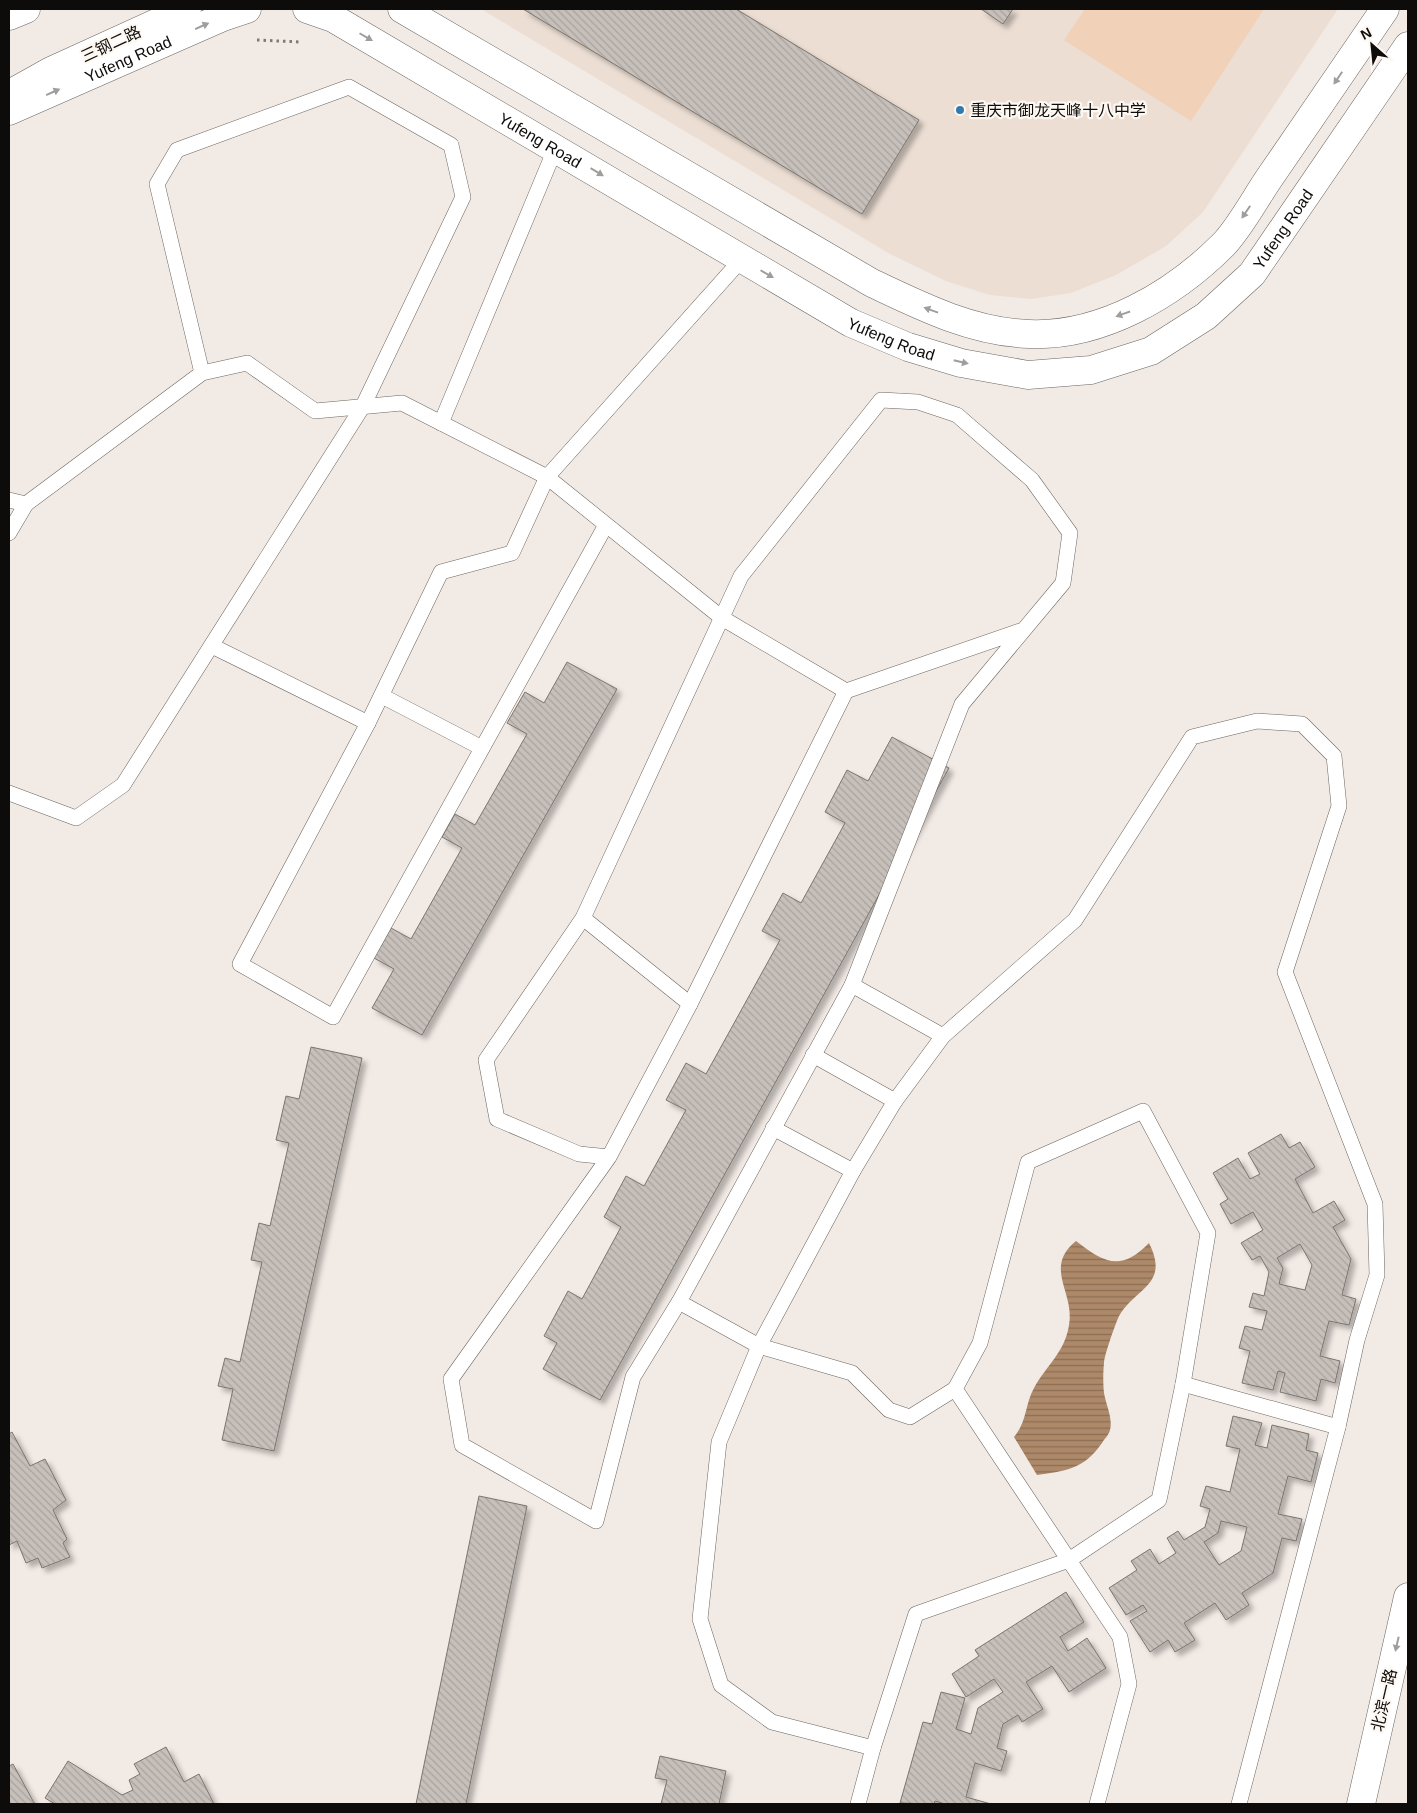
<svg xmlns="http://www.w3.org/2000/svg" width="1417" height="1813" font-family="Helvetica,'Noto Sans SC',sans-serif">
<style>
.built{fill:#ecded3}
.park{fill:#f1d1b7}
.water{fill:url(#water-rules)}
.building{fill:url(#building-back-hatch);stroke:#7a746f;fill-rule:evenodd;filter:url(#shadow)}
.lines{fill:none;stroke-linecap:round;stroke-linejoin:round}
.service-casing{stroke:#6c6661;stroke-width:16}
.tertiary-casing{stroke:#6c6661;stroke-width:29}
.primary-casing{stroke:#6c6661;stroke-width:29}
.path{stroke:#7e7975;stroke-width:3;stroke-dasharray:2.5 4;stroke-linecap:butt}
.service{stroke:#fff;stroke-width:15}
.tertiary{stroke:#fff;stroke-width:28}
.primary{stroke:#fff;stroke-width:28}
.oneway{fill:#9f9e9d}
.poi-dot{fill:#317aae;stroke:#fef8f3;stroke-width:2}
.labels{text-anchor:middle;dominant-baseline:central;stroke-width:4.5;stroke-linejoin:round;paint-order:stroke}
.street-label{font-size:16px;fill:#0e0c0a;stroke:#fef8f3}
.poi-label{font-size:16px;fill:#0e0c0a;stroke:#fef8f3;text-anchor:start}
</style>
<defs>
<pattern id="water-rules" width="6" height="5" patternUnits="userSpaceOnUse" patternTransform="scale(1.25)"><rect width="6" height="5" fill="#ad8869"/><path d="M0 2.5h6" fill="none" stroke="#8b6e55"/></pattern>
<pattern id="building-back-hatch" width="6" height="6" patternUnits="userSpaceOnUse" patternTransform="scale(1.25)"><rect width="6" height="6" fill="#c6bfba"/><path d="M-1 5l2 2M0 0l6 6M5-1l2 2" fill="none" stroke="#a9a39f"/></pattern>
<filter id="shadow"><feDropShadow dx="4.5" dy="4.5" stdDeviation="2.5" flood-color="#0004"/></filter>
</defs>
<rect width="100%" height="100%" fill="#f2eae5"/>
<!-- built -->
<polygon class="built" points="481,9 1338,9 1203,212 1166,246 1116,275 1071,293 1031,299 990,295 946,281 890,254"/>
<!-- park -->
<polygon class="park" points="1085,9 1264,9 1191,121 1064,40"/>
<!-- water -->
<path class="water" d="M1076,1241c28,22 45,31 73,2 21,42 -13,44 -30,73 -3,6 -15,40 -15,47 -1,9 -1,21 0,30 2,12 9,25 6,37 -1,5 -6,9 -8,13 -18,26 -36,28 -65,32l-23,-38c13,-15 11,-33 20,-49 12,-22 31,-36 35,-63 6,-33 -26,-57 7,-84z"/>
<!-- building -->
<g class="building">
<polygon points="523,9 736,9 919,120 862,214"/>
<polygon points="981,9 1013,9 1003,24"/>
<polygon points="567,662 617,689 422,1035 372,1008 394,969 374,958 391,928 411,939 462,848 442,837 455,814 475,825 527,734 507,723 525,692 544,703"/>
<polygon points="892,737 949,768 600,1400 543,1369 557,1343 544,1336 568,1291 582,1299 621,1227 604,1217 626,1176 644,1186 686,1110 666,1100 686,1063 706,1074 780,940 762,931 783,893 801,903 845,823 825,812 847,770 868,781"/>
<polygon points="311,1047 362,1058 274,1451 222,1440 233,1389 218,1386 225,1358 240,1362 262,1262 251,1260 259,1223 270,1226 289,1143 276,1140 286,1096 299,1099"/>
<path d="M1281,1134l8,14 11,-6 15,25 -20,12 18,34 21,-12 11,19 -12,7 18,32 -9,36 14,4 -7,26 -20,-4 -9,35 20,5 -5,22 -14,-4 -5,22 -36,-9 5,-19 -7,-2 -5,19 -31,-7 8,-32 -11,-3 6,-22 17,4 5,-19 -18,-4 4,-14 11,3 5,-24 -9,-16 -8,4 -11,-17 22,-13 -10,-18 -22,12 -11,-20 8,-5 -15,-26 25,-15 12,21 10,-5 -12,-21zM1300,1244l12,21 -7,25 -26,-6 4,-16 -6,-10z"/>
<path d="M1233,1416l29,7 -7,22 12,3 5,-23 37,9 -3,16 12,3 -7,29 -23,-6 -10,38 24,5 -6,22 -14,-3 -9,35 -31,20 7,12 -23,15 -11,-17 -31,20 11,17 -20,12 -7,-12 -18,12 -20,-31 17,-10 -4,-6 -17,10 -17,-27 28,-18 -6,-9 19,-12 9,15 17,-11 -9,-15 11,-7 6,9 21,-13 5,-18 -10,-3 6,-20 24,6 10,-43 -14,-3zM1221,1521l26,6 -6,24 -22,14 -15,-23 14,-9z"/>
<polygon points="12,1432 30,1466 45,1459 66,1500 53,1510 67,1539 63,1543 70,1557 42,1568 38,1558 26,1563 17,1541 9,1545 9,1434"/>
<polygon points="479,1496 527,1506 466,1804 416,1804"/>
<polygon points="1066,1592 1084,1622 1060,1637 1068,1651 1087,1638 1106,1668 1069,1692 1052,1666 1026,1682 1043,1709 1022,1722 1018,1715 1003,1724 997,1748 1007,1751 1001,1771 975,1763 966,1797 991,1804 945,1804 935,1801 934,1804 900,1803 923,1722 932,1724 941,1692 965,1698 956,1729 971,1734 978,1708 1003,1692 994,1679 966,1697 952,1674 979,1656 975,1650"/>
<polygon points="166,1747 184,1782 199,1774 214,1804 55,1804 45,1798 68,1761 122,1795 133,1790 129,1780 140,1774 134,1764"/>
<polygon points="660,1756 726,1771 719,1804 661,1804 667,1780 655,1778"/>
<polygon points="13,1764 33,1801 35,1804 9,1804 9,1766"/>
</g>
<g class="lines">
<defs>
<g id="service">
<polyline points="441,423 556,147"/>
<polyline points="9,500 26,504 202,373 247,363 315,411 402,403 547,477 722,618 846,691"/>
<polyline points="606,525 333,1017 240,964 368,723 441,572 512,553 547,477 742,259"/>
<polyline points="9,533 26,504"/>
<polyline points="212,646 368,723"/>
<polyline points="382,696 482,748"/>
<polyline points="9,793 76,818 123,785 363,406 463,197 451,145 349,87 177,150 157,184 202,373"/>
<polyline points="583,918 690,1004"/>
<polyline points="852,985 943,1036"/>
<polyline points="813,1055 895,1101"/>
<polyline points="773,1128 853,1171"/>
<polyline points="609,1157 579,1154 497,1119 486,1060 583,918 741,576 881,400 918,402 957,415 1032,480 1070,533 1063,583 962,704 852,985 679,1302 633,1377 596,1521 462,1445 451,1379 609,1157 690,1004 846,691 1023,630"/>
<polyline points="679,1302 759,1346 852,1373 889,1410 910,1417 955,1389"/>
<polyline points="1183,1384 1338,1427"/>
<polyline points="873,1748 772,1722 721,1685 700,1619 719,1442 759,1346 853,1171 895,1101 943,1036 1075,920 1192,737 1257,721 1302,724 1334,756 1339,806 1285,972 1375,1204 1377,1275 1357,1340 1338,1427 1239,1804"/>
<polyline points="858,1804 873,1748 916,1614 1069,1560 1159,1500 1183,1384 1208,1233 1143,1111 1028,1162 980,1343 955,1389 1120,1637 1129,1684 1097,1804"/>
</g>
<g id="tertiary">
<path id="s1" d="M307,9l26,9 518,305 57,24 53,16 67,12 63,-5 60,-19 55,-35 46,-42 156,-228"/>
<path d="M402,9l470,274c50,24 101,49 157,51 72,3 144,-39 194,-89 17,-17 34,-50 49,-71 38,-55 75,-110 113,-165"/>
<polyline points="9,16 26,9"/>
<polyline points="17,90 51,71 187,9"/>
<path id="s2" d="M9,111l214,-94 24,-8"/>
</g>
<polyline id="primary" points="1361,1804 1408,1597"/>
</defs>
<!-- service casing -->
<use href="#service" class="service-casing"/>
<!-- tertiary casing -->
<use href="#tertiary" class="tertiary-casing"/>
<!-- primary casing -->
<use href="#primary" class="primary-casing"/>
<!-- path -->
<polyline class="path" points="257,40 301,42"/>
<!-- service -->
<use href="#service" class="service"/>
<!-- tertiary -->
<use href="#tertiary" class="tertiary"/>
<!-- primary -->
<use href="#primary" class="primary"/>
</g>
<!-- one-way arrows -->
<defs><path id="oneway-solid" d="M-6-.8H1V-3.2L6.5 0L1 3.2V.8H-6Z" transform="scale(1.25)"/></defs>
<g class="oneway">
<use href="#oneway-solid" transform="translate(202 26) rotate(-24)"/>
<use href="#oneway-solid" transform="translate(366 37) rotate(30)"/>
<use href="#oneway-solid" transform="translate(1338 78) rotate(124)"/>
<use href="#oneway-solid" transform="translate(53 92) rotate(-24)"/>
<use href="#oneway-solid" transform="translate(597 172) rotate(31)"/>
<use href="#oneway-solid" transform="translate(1246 212) rotate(124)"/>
<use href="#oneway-solid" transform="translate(767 274) rotate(30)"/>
<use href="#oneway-solid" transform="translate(931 310) rotate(-160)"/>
<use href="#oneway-solid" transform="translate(1123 314) rotate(161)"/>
<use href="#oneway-solid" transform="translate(961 362) rotate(13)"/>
<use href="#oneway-solid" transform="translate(1397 1644) rotate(103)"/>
</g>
<!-- markers -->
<circle class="poi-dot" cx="960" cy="110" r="5"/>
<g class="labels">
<!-- street labels -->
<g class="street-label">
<text transform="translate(111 44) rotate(-25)">三钢二路</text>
<text stroke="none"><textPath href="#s2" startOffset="130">Yufeng Road</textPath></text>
<text stroke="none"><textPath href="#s1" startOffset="268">Yufeng Road</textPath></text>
<text stroke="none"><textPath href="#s1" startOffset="1122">Yufeng Road</textPath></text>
<text stroke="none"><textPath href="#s1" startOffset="672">Yufeng Road</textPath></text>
<text transform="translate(1384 1700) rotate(-77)">北滨一路</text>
</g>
<!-- poi labels -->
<g class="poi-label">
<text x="970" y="110">重庆市御龙天峰十八中学</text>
</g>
</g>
<!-- border -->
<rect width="1417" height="1813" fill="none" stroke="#0e0c0a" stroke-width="20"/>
<!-- north arrow -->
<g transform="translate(1372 45) rotate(333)" stroke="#fef8f3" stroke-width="4" paint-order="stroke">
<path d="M0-4L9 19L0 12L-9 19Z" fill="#0e0c0a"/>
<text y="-8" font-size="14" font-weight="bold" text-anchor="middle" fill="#0e0c0a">N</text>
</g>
</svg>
